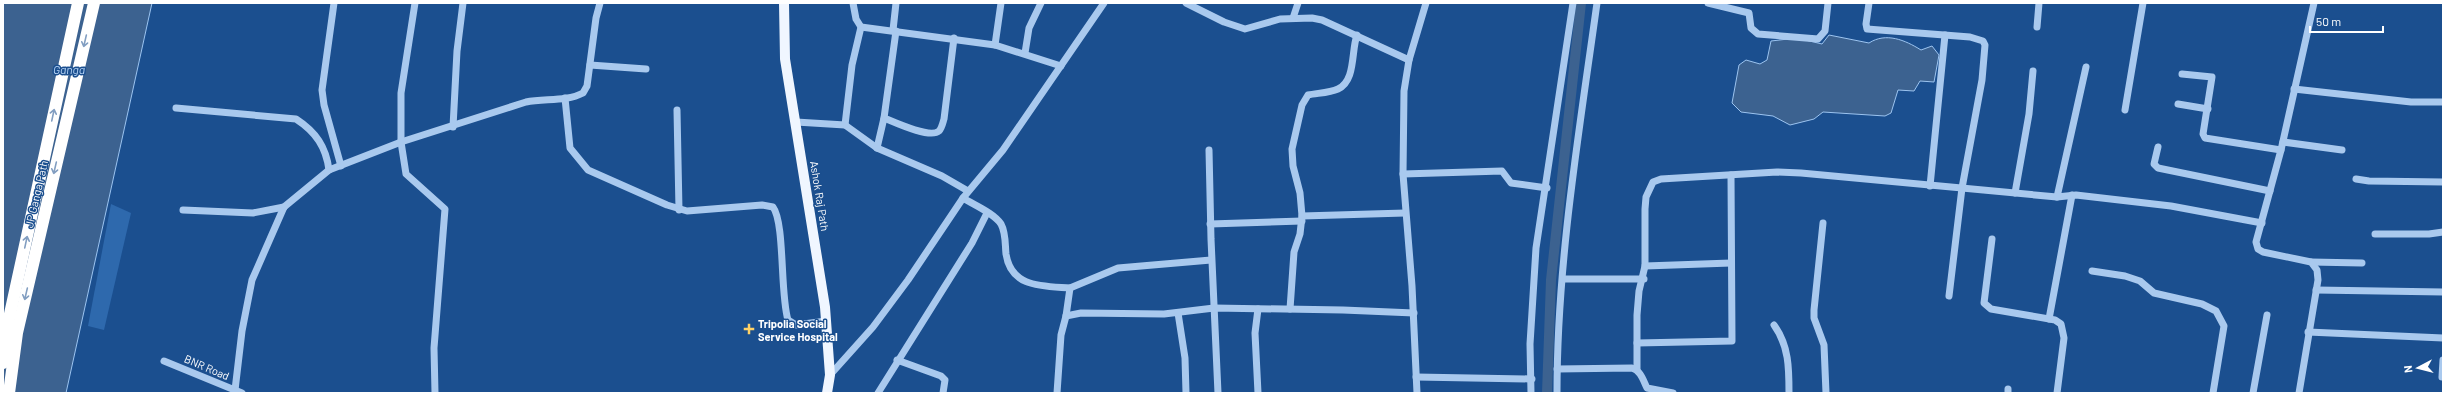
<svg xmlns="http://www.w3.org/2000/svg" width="2446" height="396" font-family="Barlow,sans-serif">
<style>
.green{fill:#2e69ad}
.water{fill:#3c6290;stroke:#9cc4f0}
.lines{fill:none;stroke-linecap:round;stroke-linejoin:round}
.canal{stroke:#3c6290;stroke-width:10}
.minor{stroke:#a9c9ee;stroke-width:7}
.major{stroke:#f0f6ff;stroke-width:10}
.highway{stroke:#fff;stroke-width:12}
.oneway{stroke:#829ec1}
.poi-dot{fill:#ffd166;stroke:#1b4f8f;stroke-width:1.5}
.labels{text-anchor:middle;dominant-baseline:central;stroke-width:3;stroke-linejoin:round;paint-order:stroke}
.street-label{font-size:11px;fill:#fff;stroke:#1b4f8f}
.poi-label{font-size:11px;font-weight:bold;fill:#fff;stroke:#1b4f8f;text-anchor:start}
.water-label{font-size:12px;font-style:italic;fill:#b5d3f5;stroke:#1b4f8f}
</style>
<rect width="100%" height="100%" fill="#1b4f8f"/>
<!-- green -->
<polygon class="green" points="111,204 131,213 104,330 88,326"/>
<!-- water -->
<g class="water">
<polygon points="3,3 152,3 66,393 3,393"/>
<path d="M1829,35l40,8c17,-11 36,-3 52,7l11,-4 7,9 -5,27 -14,-1 -6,10 -16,-1 -7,23 -6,3 -62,-4 -9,7 -24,6 -17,-9 -32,-4 -9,-9 7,-38 7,-5 14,4 7,-4 4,-19 26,-3 25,6z"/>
</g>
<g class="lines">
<!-- canal -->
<polyline class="canal" points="1547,393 1551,280 1581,3"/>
<!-- minor -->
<g class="minor">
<polyline points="334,3 322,90 324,105 341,166"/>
<polyline points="415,3 401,93 401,142 406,174 445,209 434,348 435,393"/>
<polyline points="853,3 856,19 861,27 995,45 1061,66"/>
<polyline points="1186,3 1224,22 1245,29 1280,19 1312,18 1322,20 1409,60"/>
<polyline points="1708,3 1749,13 1751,28 1758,34 1818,39 1825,31 1828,3"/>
<polyline points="1869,3 1866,24 1867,29 1970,37 1983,41 1985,45 1982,80 1962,188 1949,296"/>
<polyline points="1293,18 1298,3"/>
<polyline points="2037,27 2039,3"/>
<polyline points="893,30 896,3"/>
<polyline points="995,45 1001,3"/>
<polyline points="1025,53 1029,28 1041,3"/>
<polyline points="590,65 646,69"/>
<polyline points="2182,74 2212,77 2203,134 2205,138 2281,150"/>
<polyline points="2294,89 2411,102 2443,102"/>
<path d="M565,98l5,50 18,22 79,35 20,6 75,-6 11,2c12,16 7,88 15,113l8,5 30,-4"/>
<polyline points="2178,104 2208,109"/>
<path d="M176,108l120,11c20,13 30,28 33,51"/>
<polyline points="677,110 679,210"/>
<polyline points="2125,110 2143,3"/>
<path d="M884,118c10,4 46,21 55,13 3,-3 4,-9 5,-12l10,-81"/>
<polyline points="796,122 845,125 877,148 942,176 968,191"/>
<polyline points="845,125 852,65 861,27"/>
<polyline points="453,127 457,51 463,3"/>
<polyline points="2283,142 2342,150"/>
<polyline points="2158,147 2154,164 2158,168 2270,191"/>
<polyline points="877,148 884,118 896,31"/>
<polyline points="1209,150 1211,239 1218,393"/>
<polyline points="1403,174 1502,171 1511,183 1547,188"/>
<polyline points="2356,179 2369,181 2443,182"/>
<polyline points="1930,186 1945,35"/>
<polyline points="2015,193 2029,114 2033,71"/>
<polyline points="2057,197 2086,67"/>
<path d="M963,198c11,7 31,15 38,26 5,9 4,21 5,30 5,34 37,32 64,34"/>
<polyline points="183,210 253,213 284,207"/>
<polyline points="1302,216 1405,213"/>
<polyline points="1823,223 1814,310 1814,318 1824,345 1826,393"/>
<polyline points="1210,224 1302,221"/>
<polyline points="2375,234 2429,234 2443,232"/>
<polyline points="1992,239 1984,303 1991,309 2055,320 2061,324 2064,338 2057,393"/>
<polyline points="2311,262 2362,263"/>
<polyline points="1645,266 1731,263"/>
<polyline points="2092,271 2125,276 2140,281 2154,293 2202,304 2216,311 2224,326 2213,393"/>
<polyline points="1563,279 1644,279"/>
<polyline points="2316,290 2443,292"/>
<polyline points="1258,309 1255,333 1258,393"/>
<path d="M1290,309l4,-57 6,-18 2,-18 -2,-23 -7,-27 -1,-17 10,-44 6,-10c9,-2 21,-2 30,-6 18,-8 13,-38 19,-54"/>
<polyline points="1178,313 1185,358 1186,393"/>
<polyline points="1066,316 1081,313 1164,314 1214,308 1343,310 1414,313"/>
<polyline points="2049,319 2072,195"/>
<path d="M1774,325c15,21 15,43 15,68"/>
<polyline points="2308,332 2443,338"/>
<polyline points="1637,343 1732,341 1731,175"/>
<polyline points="897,360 941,376 945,380 943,393"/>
<polyline points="164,361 242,393"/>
<path d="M1557,369l75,-1c9,3 11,12 15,20l26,5"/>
<polyline points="1637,370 1637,315 1639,291 1645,266 1645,209 1646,197 1653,182 1661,179 1777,172 1801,173 2057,197 2076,195 2171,206 2262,223"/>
<polyline points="830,375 873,327 908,280 963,198 1003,150 1104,3"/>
<polyline points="1416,377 1532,379"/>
<polyline points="2442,377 2443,360"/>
<path d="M235,390l7,-59 10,-51 32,-73 45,-37 72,-28 125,-40c18,-4 40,0 57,-9l4,-7 9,-68 4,-15"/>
<polyline points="878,393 972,243 987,213"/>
<polyline points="1057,393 1061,335 1066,316 1070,288 1118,268 1211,260"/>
<polyline points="1417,393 1412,286 1403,174 1404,91 1409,60 1426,3"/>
<polyline points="1531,393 1530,344 1536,248 1573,3"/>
<path d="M1557,393c0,-131 22,-260 40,-390"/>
<polyline points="2008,393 2008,389"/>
<polyline points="2253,393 2267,315"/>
<polyline points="2299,393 2318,280 2317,270 2311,262 2263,252 2258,249 2256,242 2281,150 2314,3"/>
</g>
<!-- major -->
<polyline class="major" points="784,3 785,59 825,307 830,375 827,393"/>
<!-- highway -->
<g class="highway">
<polyline points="3,363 8,323 78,3"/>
<polyline points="9,393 17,333 94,3"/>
</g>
</g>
<!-- one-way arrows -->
<defs><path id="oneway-shaft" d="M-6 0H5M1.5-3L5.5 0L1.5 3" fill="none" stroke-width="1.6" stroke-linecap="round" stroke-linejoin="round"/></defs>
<g class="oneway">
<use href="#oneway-shaft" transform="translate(85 41) rotate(103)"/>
<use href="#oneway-shaft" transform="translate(53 115) rotate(-78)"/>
<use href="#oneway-shaft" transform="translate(55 168) rotate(103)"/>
<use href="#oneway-shaft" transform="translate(26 242) rotate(-78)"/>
<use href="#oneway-shaft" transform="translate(26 294) rotate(103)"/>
</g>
<!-- markers -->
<path class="poi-dot" d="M747 323h4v4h4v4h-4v4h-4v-4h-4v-4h4z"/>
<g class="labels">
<!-- street labels -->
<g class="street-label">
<text transform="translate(36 194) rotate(-77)">JP Ganga Path</text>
<text transform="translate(820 196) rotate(81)">Ashok Raj Path</text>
<text transform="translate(207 367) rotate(23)">BNR Road</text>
</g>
<!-- poi labels -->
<g class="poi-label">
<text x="758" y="323">Tripolia Social<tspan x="758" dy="13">Service Hospital</tspan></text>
</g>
<!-- water labels -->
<g class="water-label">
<text x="69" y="69">Ganga</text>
</g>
</g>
<!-- border -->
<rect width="2446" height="396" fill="none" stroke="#ffffff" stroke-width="8"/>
<!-- north arrow -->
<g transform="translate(2418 368) rotate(263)" stroke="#1b4f8f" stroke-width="3" paint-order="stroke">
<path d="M0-3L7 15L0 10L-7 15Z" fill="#ffffff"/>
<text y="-6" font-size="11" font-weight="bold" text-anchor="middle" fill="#ffffff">N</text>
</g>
<!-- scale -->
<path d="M2310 26v6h73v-6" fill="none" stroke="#ffffff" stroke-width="2"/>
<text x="2316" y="26" font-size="12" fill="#ffffff" stroke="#1b4f8f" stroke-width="3" paint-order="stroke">50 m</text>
</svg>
